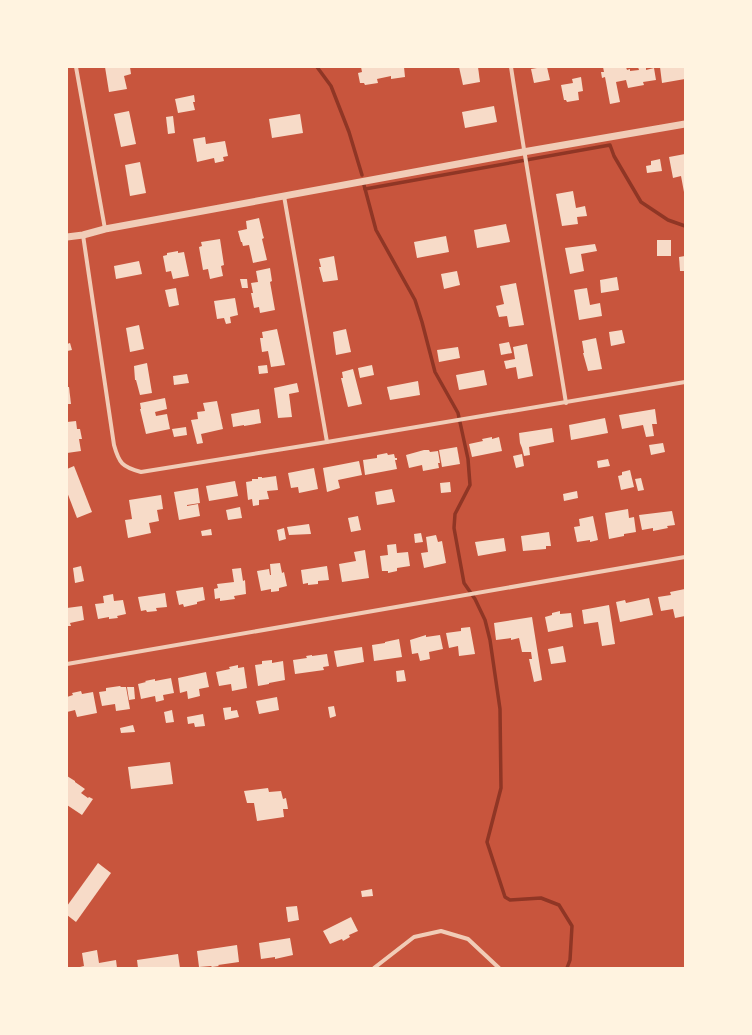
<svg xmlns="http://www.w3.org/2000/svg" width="752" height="1035" font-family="'IBM Plex Sans',sans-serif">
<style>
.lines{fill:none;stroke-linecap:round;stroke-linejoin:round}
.stream{stroke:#8f3625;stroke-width:3.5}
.building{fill:#f7dbc8}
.minor{stroke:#f1ccb7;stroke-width:4}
.tertiary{stroke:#f1ccb7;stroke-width:7}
</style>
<rect width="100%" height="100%" fill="#c8553d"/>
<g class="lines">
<!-- stream -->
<g class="stream">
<polyline points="317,67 331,86 349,132 362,175"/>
<polyline points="364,185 376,230 415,300 422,322 435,372 458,413 468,459 470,485 455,514 454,528 464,583 475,599 485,620 490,640 500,709 501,788 487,842 505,897 510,900 541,898 559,905 572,926 570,960 567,968"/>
<polyline points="365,189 610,145 614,156 641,202 668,220 685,226"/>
</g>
</g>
<!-- building -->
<g class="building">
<polygon points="105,67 130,67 131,74 124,76 127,89 109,92"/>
<polygon points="361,67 404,67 405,77 391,79 391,76 377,79 378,83 365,85 364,83 360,83 358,73 362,72"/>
<polygon points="459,67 478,67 480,82 463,85"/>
<polygon points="543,67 547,67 550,80 534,83 531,69"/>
<polygon points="603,67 626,67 627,70 630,69 630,71 639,70 638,67 646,67 646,70 654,68 656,80 643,82 644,85 628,88 626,80 616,82 620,102 610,104 605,77 602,78 601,72 604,72"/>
<polygon points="660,67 685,67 685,79 662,83"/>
<polygon points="581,77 583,91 578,92 579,100 567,102 566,100 564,100 561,85 573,83 572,79"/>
<polygon points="194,95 195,102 193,102 195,110 178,113 175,99"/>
<polygon points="494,106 497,122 465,128 462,112"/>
<polygon points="129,111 136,144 121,147 114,114"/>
<polygon points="300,114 303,133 272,138 269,119"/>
<polygon points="173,116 175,133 168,134 166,117"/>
<polygon points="205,137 206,144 225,141 228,156 223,157 224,161 215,163 214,158 197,162 193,139"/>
<polygon points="685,154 685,192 684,192 681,176 673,178 669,157"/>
<polygon points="660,159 662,171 647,173 646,166 651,165 651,161"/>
<polygon points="140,162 146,193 130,196 125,165"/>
<polygon points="573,191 576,208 585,206 587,216 577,217 578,224 562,226 556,194"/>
<polygon points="259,218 263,235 264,238 262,239 267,260 253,263 249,245 243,246 242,242 241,242 238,231 247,229 246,221"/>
<polygon points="506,224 510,242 477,248 474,230"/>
<polygon points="446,236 449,252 417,258 414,242"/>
<polygon points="220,239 224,265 221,266 223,276 210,279 208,269 203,270 199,247 202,246 201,242"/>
<rect x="657" y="240" width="14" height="16"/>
<polygon points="595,244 597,251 581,254 584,271 570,274 565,248"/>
<polygon points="178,251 178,253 184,252 189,276 173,279 171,271 166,272 163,256 167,255 167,253"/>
<polygon points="334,256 338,280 323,282 319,267 321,267 319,259"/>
<polygon points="685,256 685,271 680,271 679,257"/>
<polygon points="139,261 142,274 116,279 114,266"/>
<polygon points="270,268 272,281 270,282 275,310 260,313 259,307 254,308 251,293 253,293 251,283 258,282 256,271"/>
<polygon points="457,271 460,285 444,289 441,274"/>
<polygon points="617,277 619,290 601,293 600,280"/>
<polygon points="240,279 247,279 248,288 242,288"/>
<polygon points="516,283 524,325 509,327 507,316 499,317 496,306 504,304 500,286"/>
<polygon points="176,288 179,305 169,307 165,290"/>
<polygon points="587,288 590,305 600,303 602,316 579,320 574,290"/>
<polygon points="235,298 238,315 230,317 231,323 226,324 224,318 217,319 214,301"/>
<polygon points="139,325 144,349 130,352 126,328"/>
<polygon points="277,329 285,365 271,367 268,351 262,352 260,338 263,338 262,332"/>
<polygon points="346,329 351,352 336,355 333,332"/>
<polygon points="622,330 625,343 611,346 609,332"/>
<polygon points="596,338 602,369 588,371 583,353 584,353 582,341"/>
<polygon points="509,342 512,353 501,355 499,344"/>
<polygon points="70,343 72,350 67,351 67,344"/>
<polygon points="527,344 533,376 518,379 516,367 506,369 504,361 515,359 513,347"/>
<polygon points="458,347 460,358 439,362 437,350"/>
<polygon points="147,363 152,393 140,395 136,380 135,380 134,366"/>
<polygon points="267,365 268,373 259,374 258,366"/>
<polygon points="372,365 374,375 360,378 358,368"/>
<polygon points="353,369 362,404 348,407 341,378 343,378 342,372"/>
<polygon points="484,370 487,385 459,390 456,375"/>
<polygon points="187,374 189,383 174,385 173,376"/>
<polygon points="418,381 420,395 390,400 387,387"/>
<polygon points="297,383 299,392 289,394 292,417 278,418 274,388"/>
<polygon points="67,387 69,387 71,404 67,404"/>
<polygon points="165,398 167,409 155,412 156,416 167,414 170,429 146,434 140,409 141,409 140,403"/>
<polygon points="217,401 223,429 201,434 203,443 197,444 191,420 198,419 197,412 205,411 203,403"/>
<polygon points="259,409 261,423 244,426 244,425 233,427 231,414"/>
<polygon points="655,409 657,424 652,424 654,436 646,437 643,425 622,429 619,415"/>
<polygon points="605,418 608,433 571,440 569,425"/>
<polygon points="76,421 77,429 80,429 82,439 79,439 81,451 67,453 67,422"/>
<polygon points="186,427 187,435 174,437 172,429"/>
<polygon points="552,428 554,442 529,447 530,455 524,456 522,448 520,443 519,433"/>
<polygon points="492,437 492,439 499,437 502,451 472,457 469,444 483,441 482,439"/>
<polygon points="663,443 665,452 651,455 649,445"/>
<polygon points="457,447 460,464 442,467 439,450"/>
<polygon points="424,450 429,450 430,452 438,451 440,463 438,463 439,468 423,471 422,465 409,468 406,455"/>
<polygon points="387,453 388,455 394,454 395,458 397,458 397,460 395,460 397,469 365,475 363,460 377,458 377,455"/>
<polygon points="522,454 524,466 516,468 513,456"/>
<polygon points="608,459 610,466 598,468 597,461"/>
<polygon points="359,461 362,475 338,480 340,488 327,492 323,468"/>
<polygon points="74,466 92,512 77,518 67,492 67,469"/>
<polygon points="314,468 318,489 299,493 298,487 291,488 288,473"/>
<polygon points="630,470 634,487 621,490 618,476 622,475 622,472"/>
<polygon points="276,476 278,490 267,491 269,499 259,500 259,505 253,506 252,499 248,500 246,482 252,481 252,479 258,479 258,477 262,477 262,478"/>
<polygon points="641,478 644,490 638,491 635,479"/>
<polygon points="235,481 238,496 209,501 206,486"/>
<polygon points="450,482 451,492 441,493 440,483"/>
<polygon points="198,488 200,503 187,505 187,506 198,504 200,516 179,520 174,492"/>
<polygon points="392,489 395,502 377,505 375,492"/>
<polygon points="577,491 578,498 564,501 563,494"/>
<polygon points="161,495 163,509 157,510 159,521 149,523 151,533 128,538 125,520 132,519 129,500"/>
<polygon points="240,507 242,518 228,520 226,510"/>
<polygon points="628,509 629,518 634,517 636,532 624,534 624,536 609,539 605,513"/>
<polygon points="672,511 675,525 667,526 668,528 653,531 653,528 642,530 639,515"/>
<polygon points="358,516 361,530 351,532 348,518"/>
<polygon points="593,516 598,540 590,542 590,540 577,542 574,527 580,526 579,519"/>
<polygon points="309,524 311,534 289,535 287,527"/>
<polygon points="284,528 286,539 279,541 277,530"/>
<polygon points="211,529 212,535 202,536 201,531"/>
<polygon points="549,532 551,546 546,546 546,549 523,551 521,536"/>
<polygon points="421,533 423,542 415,543 414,534"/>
<polygon points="436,535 438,542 442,541 446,563 424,568 421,553 428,552 426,537"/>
<polygon points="504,538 506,551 478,556 475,542"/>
<polygon points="396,544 397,553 408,552 410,566 397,568 397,571 388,573 388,571 382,571 380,556 388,555 387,545"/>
<polygon points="365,550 369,578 342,582 339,564 356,561 354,552"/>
<polygon points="280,563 282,573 284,572 287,586 279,588 279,591 271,592 271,589 261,591 257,571 269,569 270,575 271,575 270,564"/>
<polygon points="81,566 84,581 75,583 73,568"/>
<polygon points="327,566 329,580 318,581 318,584 308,585 308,583 303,584 301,570"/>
<polygon points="241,568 243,581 245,580 246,594 234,596 235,599 220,601 220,598 215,599 214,589 218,588 217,584 234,582 232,569"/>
<polygon points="203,587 205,600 197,602 197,604 184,607 183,604 179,605 176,591"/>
<polygon points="685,589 685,616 675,618 673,609 661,611 658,597 671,595 670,592"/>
<polygon points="165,593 167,607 156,608 157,611 147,612 146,610 141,611 138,597"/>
<polygon points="113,594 114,601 123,600 126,614 117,616 118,618 109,619 109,617 98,619 95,604 104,603 103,596"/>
<polygon points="649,598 653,615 620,622 616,602 625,600 626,603"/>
<polygon points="609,605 615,644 602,646 598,622 584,624 582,610"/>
<polygon points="82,606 84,620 70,623 71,626 67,626 67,608"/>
<polygon points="560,611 560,614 571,613 573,627 548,632 545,617 552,615 552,613"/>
<polygon points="532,617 542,680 534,682 529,659 532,659 531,652 522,652 519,638 511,640 511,638 496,640 494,623"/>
<polygon points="470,627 475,654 459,656 458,646 449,648 446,633 461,631 461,628"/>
<polygon points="426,635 426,637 440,635 443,649 429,652 430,659 420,661 418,653 412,654 410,640"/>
<polygon points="399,639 402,657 374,661 372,645 385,643 385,642"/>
<polygon points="563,646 566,662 551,664 548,649"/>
<polygon points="362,647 364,662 337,667 334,651"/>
<polygon points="327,654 329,666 323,667 324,670 295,674 293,660 307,658 306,656 312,655 312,656"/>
<polygon points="272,660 272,663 283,661 285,680 269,683 269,684 258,686 255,665 262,664 262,661"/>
<polygon points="238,665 238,668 244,667 247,688 232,691 231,684 219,686 216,672 230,669 229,667"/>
<polygon points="404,670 406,681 397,682 396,671"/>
<polygon points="206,672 209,687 199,689 200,696 188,699 187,691 180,693 178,678"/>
<polygon points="171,678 174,693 163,695 164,700 156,702 155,696 141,699 138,684 146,682 145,681 155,679 155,681"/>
<polygon points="120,686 121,687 126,687 130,709 116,711 115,704 102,706 99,692 106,691 106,688"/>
<polygon points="127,687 134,687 135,699 129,700"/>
<polygon points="81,691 82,694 93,692 97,713 77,717 75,710 67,712 67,697 73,695 72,693"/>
<polygon points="277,697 279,710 259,714 256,701"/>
<polygon points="334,706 336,716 330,718 328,707"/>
<polygon points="231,707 231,711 237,710 239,717 225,720 223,708"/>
<polygon points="172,710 174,722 166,723 164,712"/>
<polygon points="203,714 205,726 195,727 194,723 188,724 187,717"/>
<polygon points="133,725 135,732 121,733 120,728"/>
<polygon points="170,762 173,784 131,789 128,767"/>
<polygon points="67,776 75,781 75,782 85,789 81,793 88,798 89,797 93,799 82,815 67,805"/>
<polygon points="268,788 269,792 281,791 283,799 286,798 288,809 283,809 284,817 257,821 254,803 247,803 244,791"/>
<polygon points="98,863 111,873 76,922 67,915 67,906"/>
<polygon points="372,889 373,896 362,897 361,891"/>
<polygon points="297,906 299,920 288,922 286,907"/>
<polygon points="351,917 358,931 349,935 350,937 343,941 342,939 330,944 323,931"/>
<polygon points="290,938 293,955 275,959 275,957 261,959 259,943"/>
<polygon points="237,945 239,962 218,965 219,966 212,967 211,966 199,967 197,951"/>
<polygon points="97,950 99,963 116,960 117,968 76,968 84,966 82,953"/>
<polygon points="178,954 180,968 138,968 137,960"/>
</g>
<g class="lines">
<!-- minor -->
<g class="minor">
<polyline points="76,67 105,229"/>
<path d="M511,67c17,112 37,224 55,336"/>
<polyline points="284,196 327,442"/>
<path d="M83,235l31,210c5,18 8,22 27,27l186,-30 358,-60"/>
<polyline points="67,664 685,557"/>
<polyline points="374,968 414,937 441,931 468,939 499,968"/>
</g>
<!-- tertiary -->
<polyline class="tertiary" points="67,237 83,235 105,229 523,152 685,124"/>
</g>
<!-- border -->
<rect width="752" height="1035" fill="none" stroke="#fff3e0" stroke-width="136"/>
</svg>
